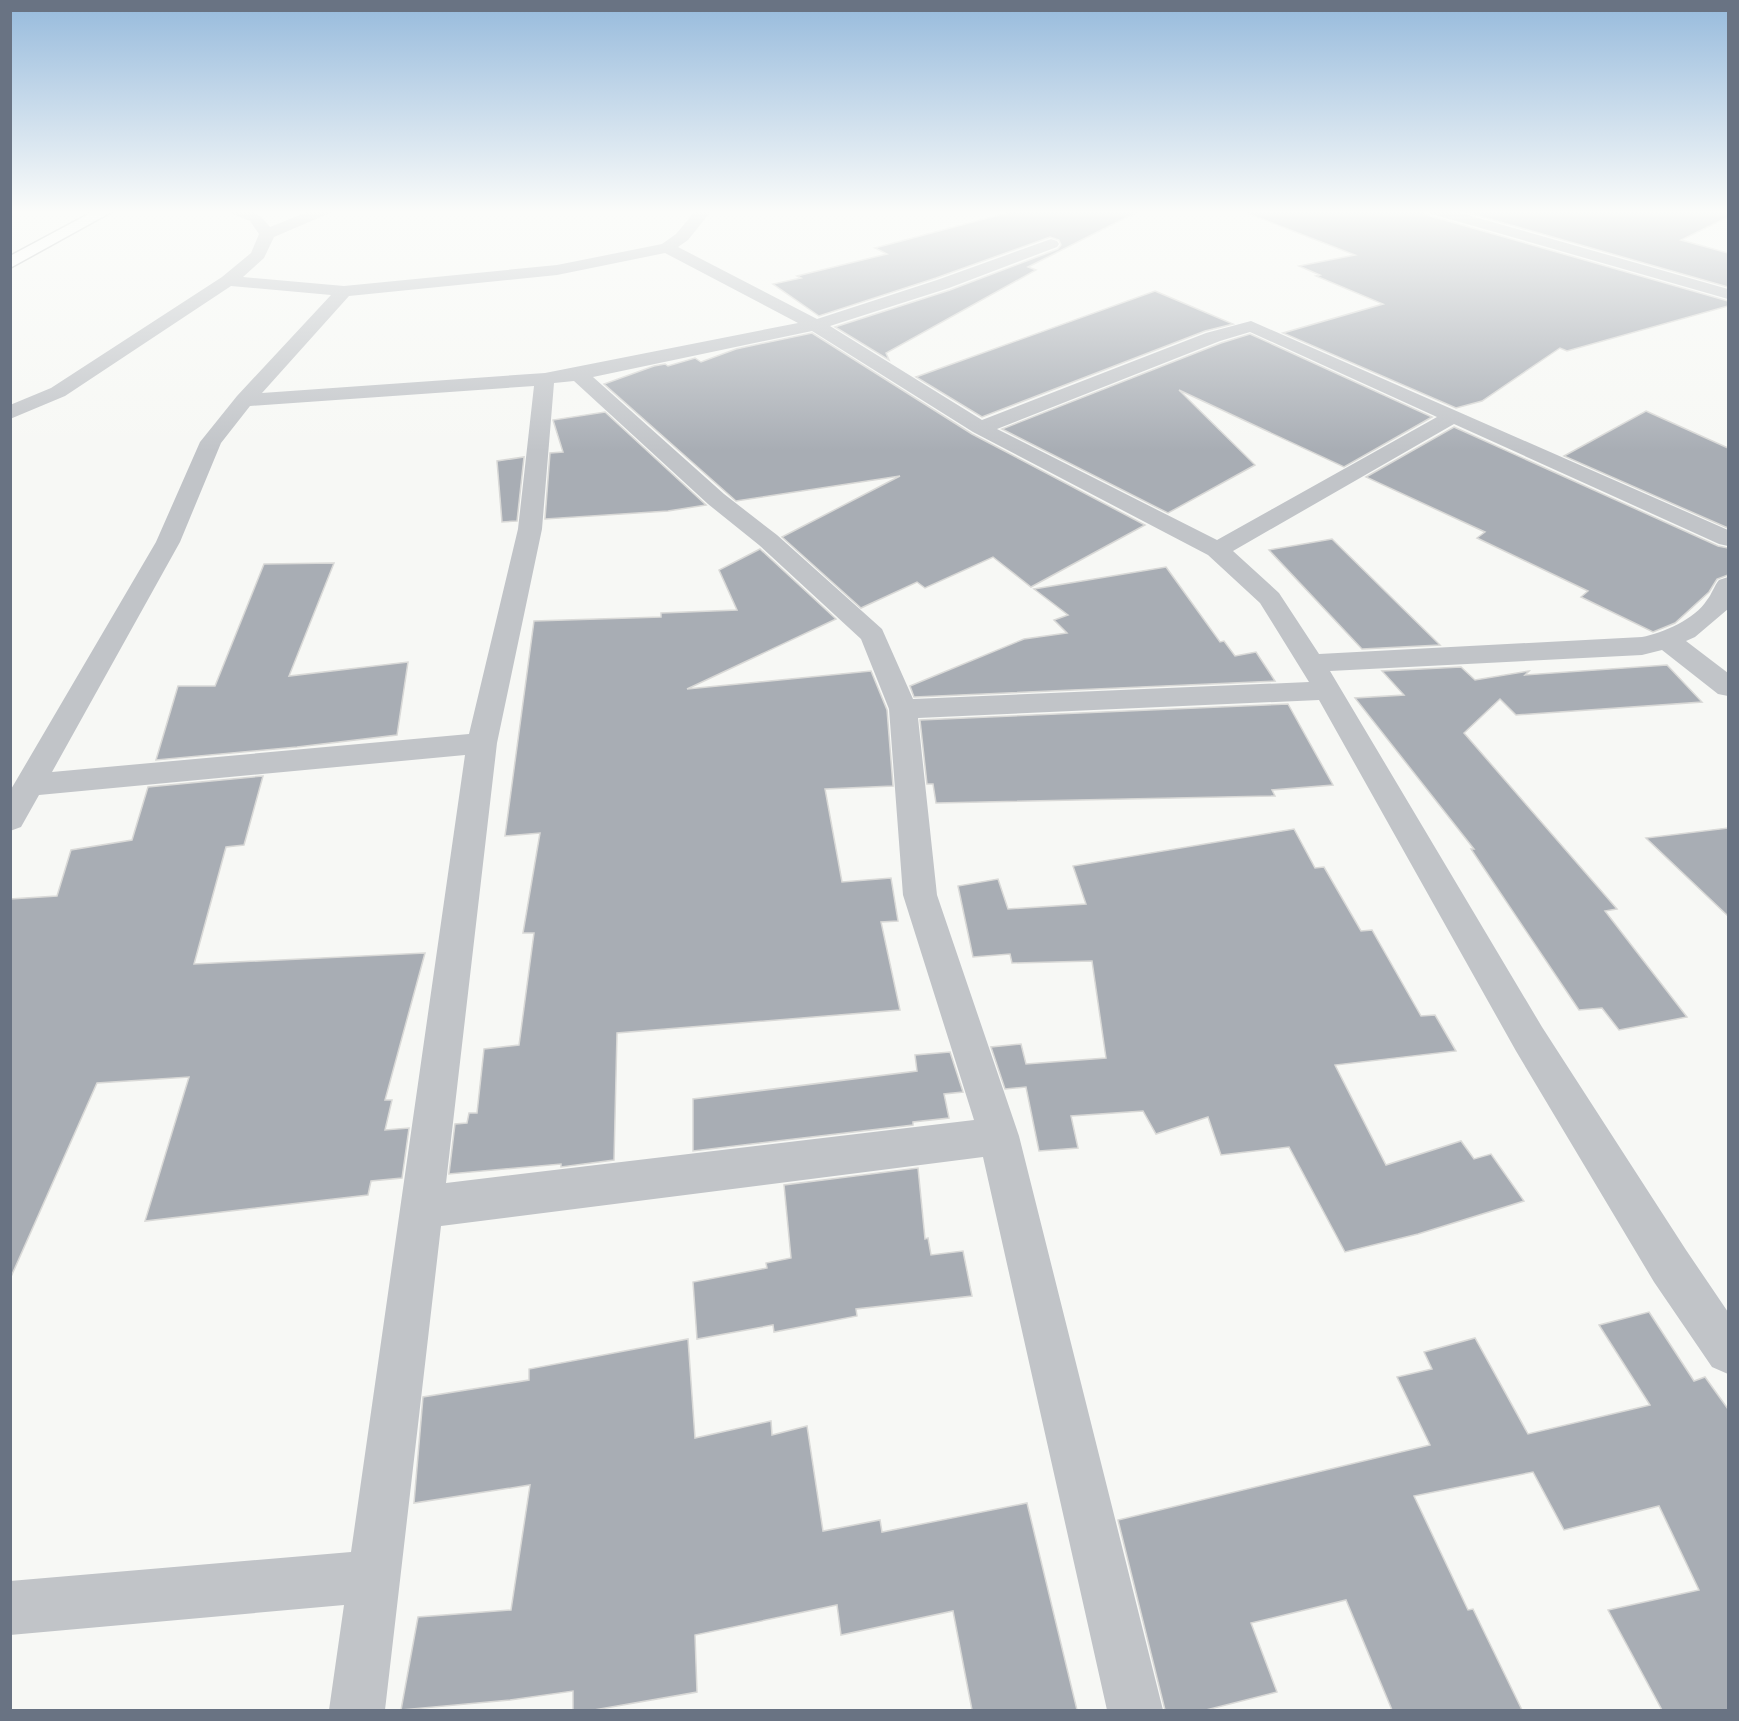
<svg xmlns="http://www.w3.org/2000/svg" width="1739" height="1721" font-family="'Noto Sans',sans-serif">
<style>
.building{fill:#a8adb4;stroke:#d9d9d7;stroke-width:1.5}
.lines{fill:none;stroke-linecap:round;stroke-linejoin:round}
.highway-casing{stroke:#b2b5b9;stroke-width:3}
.minor{fill:#c1c4c8;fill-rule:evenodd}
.highway{fill:#fff;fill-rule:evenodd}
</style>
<rect width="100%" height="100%" fill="#f7f8f5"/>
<!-- building -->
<g class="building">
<polygon points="1018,210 1141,210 1028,267 1036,270 886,353 889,360 835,327 950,290 1058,249 1061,245 1059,240 1050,237 936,278 819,316 773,284 801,278 797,276 887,254 875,248"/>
<polygon points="1247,210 1423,210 1427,215 1728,301 1728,306 1567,351 1560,348 1482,401 1456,408 1283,333 1383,304 1316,276 1320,275 1299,266 1355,255 1247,213"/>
<polygon points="1458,210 1728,210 1728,217 1681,240 1728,253 1728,287"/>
<polygon points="1155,291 1233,324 1205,331 982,417 916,377"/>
<polygon points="812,333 972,434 1145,525 1031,587 993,557 925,588 917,582 861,608 782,537 900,476 736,501 604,384 654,366 665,364 668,366 695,358 701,362 736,349"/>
<polygon points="1250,334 1432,417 1344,467 1179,390 1255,465 1168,513 1002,429 1221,343"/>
<polygon points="1646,411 1728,448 1728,528 1564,456"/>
<polygon points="605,412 706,505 668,511 545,519 550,453 563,452 553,420"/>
<polygon points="1454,427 1718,546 1728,548 1728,575 1717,579 1709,592 1675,623 1653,632 1581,597 1588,591 1477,538 1485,532 1366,477"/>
<polygon points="524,457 517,521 502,522 497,461"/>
<polygon points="1332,539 1440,645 1362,649 1269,550"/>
<polygon points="760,549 836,619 687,689 871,671 887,710 893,786 825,789 842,882 891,878 898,921 881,922 900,1010 617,1033 614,1160 561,1167 561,1164 449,1174 455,1124 467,1123 469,1113 477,1113 484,1049 519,1045 534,933 523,933 540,833 505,836 534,621 661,617 661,613 737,610 719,570"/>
<polygon points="334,563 289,676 408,662 397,735 297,747 156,760 178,686 215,686 264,564"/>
<polygon points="1166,567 1220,642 1224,641 1235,656 1256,652 1275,681 914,697 910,686 1024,639 1067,633 1054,620 1068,615 1034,589"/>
<polygon points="1667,665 1702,702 1516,715 1500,699 1464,733 1617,909 1605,911 1687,1017 1619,1030 1602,1008 1579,1010 1471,849 1474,849 1355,698 1404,695 1382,671 1461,667 1475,680 1529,671 1525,675"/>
<polygon points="1288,704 1333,785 1272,790 1275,796 936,803 933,784 927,784 920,720"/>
<polygon points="263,776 244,845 226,847 194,964 425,953 385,1100 392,1100 385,1130 409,1128 402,1178 371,1181 368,1195 145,1221 189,1077 97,1083 10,1279 10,899 57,896 71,850 132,840 148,787"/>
<polygon points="1728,828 1728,916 1646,838"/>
<polygon points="1294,829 1315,868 1324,867 1361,931 1372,930 1421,1016 1435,1015 1456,1051 1335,1065 1386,1165 1461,1141 1474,1159 1491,1154 1524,1201 1418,1234 1345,1252 1289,1147 1221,1155 1208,1117 1156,1134 1143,1111 1071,1116 1078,1148 1039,1151 1026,1087 1005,1089 991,1047 1021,1044 1026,1064 1106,1058 1092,961 1012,963 1010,954 973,957 958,886 998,879 1008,909 1086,904 1073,866"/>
<polygon points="950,1052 963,1092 944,1094 949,1118 913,1122 913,1125 693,1151 693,1099 917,1071 915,1055"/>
<polygon points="918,1168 925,1239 928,1238 931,1255 963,1251 972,1296 856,1309 857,1316 774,1332 773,1325 697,1339 693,1282 767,1268 766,1263 791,1258 784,1185"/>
<polygon points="1649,1312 1694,1381 1705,1377 1728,1409 1728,1710 1662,1710 1608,1610 1699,1590 1659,1506 1564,1530 1533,1472 1414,1496 1468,1610 1473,1609 1522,1710 1392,1710 1346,1600 1251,1623 1277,1692 1206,1710 1165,1710 1118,1520 1430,1445 1397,1377 1432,1369 1424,1352 1475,1338 1528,1434 1650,1405 1599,1325"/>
<polygon points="688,1339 695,1438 771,1421 772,1435 807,1426 823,1531 880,1520 882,1532 1027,1503 1077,1710 972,1710 953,1611 841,1635 837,1605 695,1635 697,1692 594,1710 573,1710 573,1691 510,1700 401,1710 418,1617 511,1610 530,1485 414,1503 423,1397 529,1380 529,1369"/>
</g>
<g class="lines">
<defs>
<polygon id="highway" points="96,210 115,210 10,268 10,256"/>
</defs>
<!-- highway casing -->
<use href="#highway" class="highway-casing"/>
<!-- minor -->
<g class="minor">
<path d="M227,210c22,0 29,-1 43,17l42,-17h21l-3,3 -56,24 -10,21 -21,19 101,9 213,-21 105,-21 14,-10 20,-24h16l-24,30 -10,7 139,72 120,-39 114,-41 6,2 2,3 -2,3 -108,41 -119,38 152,94 224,-87 45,-12 477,209v16l-9,-2 -265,-120 -221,127 46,42 40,61 323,-17c21,-4 53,-18 65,-37 5,-6 7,-14 12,-20l9,-3v32l-33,28 -9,4 42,32v23l-10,-2 -56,-44 -20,5 -312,16 212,356 144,223 42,62v62l-16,-7 -58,-85 -138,-231 -197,-351 -401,18 19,177 82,241 144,574h-56l-124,-553 -542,69 -56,484h-56l15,-105 -334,30v-54l341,-29 114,-797 -426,40 -18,32 -11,4v-40l146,-249 44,-100 37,-46 94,-101 -100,-9 -166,110 -55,23v-14l41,-17 171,-111 29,-24 8,-19 -9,-13 -20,-8zM665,253l133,70 -253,50 -283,20 87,-97 208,-21zM812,331l161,101 235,123 52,48 49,79 -396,17 -31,-70 -105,-94 -53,-41 -131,-117zM1250,332l187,85 -220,123 -220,-111 223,-88zM574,381l134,123 51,41 102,94 28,70 14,186 71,225 -528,63 51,-440 45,-214 12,-146zM534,386l-16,143 -49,205 -417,38 128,-230 41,-99 29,-37z"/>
<polygon points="1425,210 1450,210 1728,289 1728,299 1428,213"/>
</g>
<!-- highway -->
<use href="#highway" class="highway"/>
</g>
<!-- sky -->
<linearGradient id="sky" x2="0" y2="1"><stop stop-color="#96badc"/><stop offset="0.47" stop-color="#fbfcfa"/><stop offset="1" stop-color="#fbfcfa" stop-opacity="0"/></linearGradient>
<rect width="1739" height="451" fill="url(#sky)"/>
<!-- border -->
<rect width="1739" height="1721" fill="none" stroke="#697383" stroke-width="24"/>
</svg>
